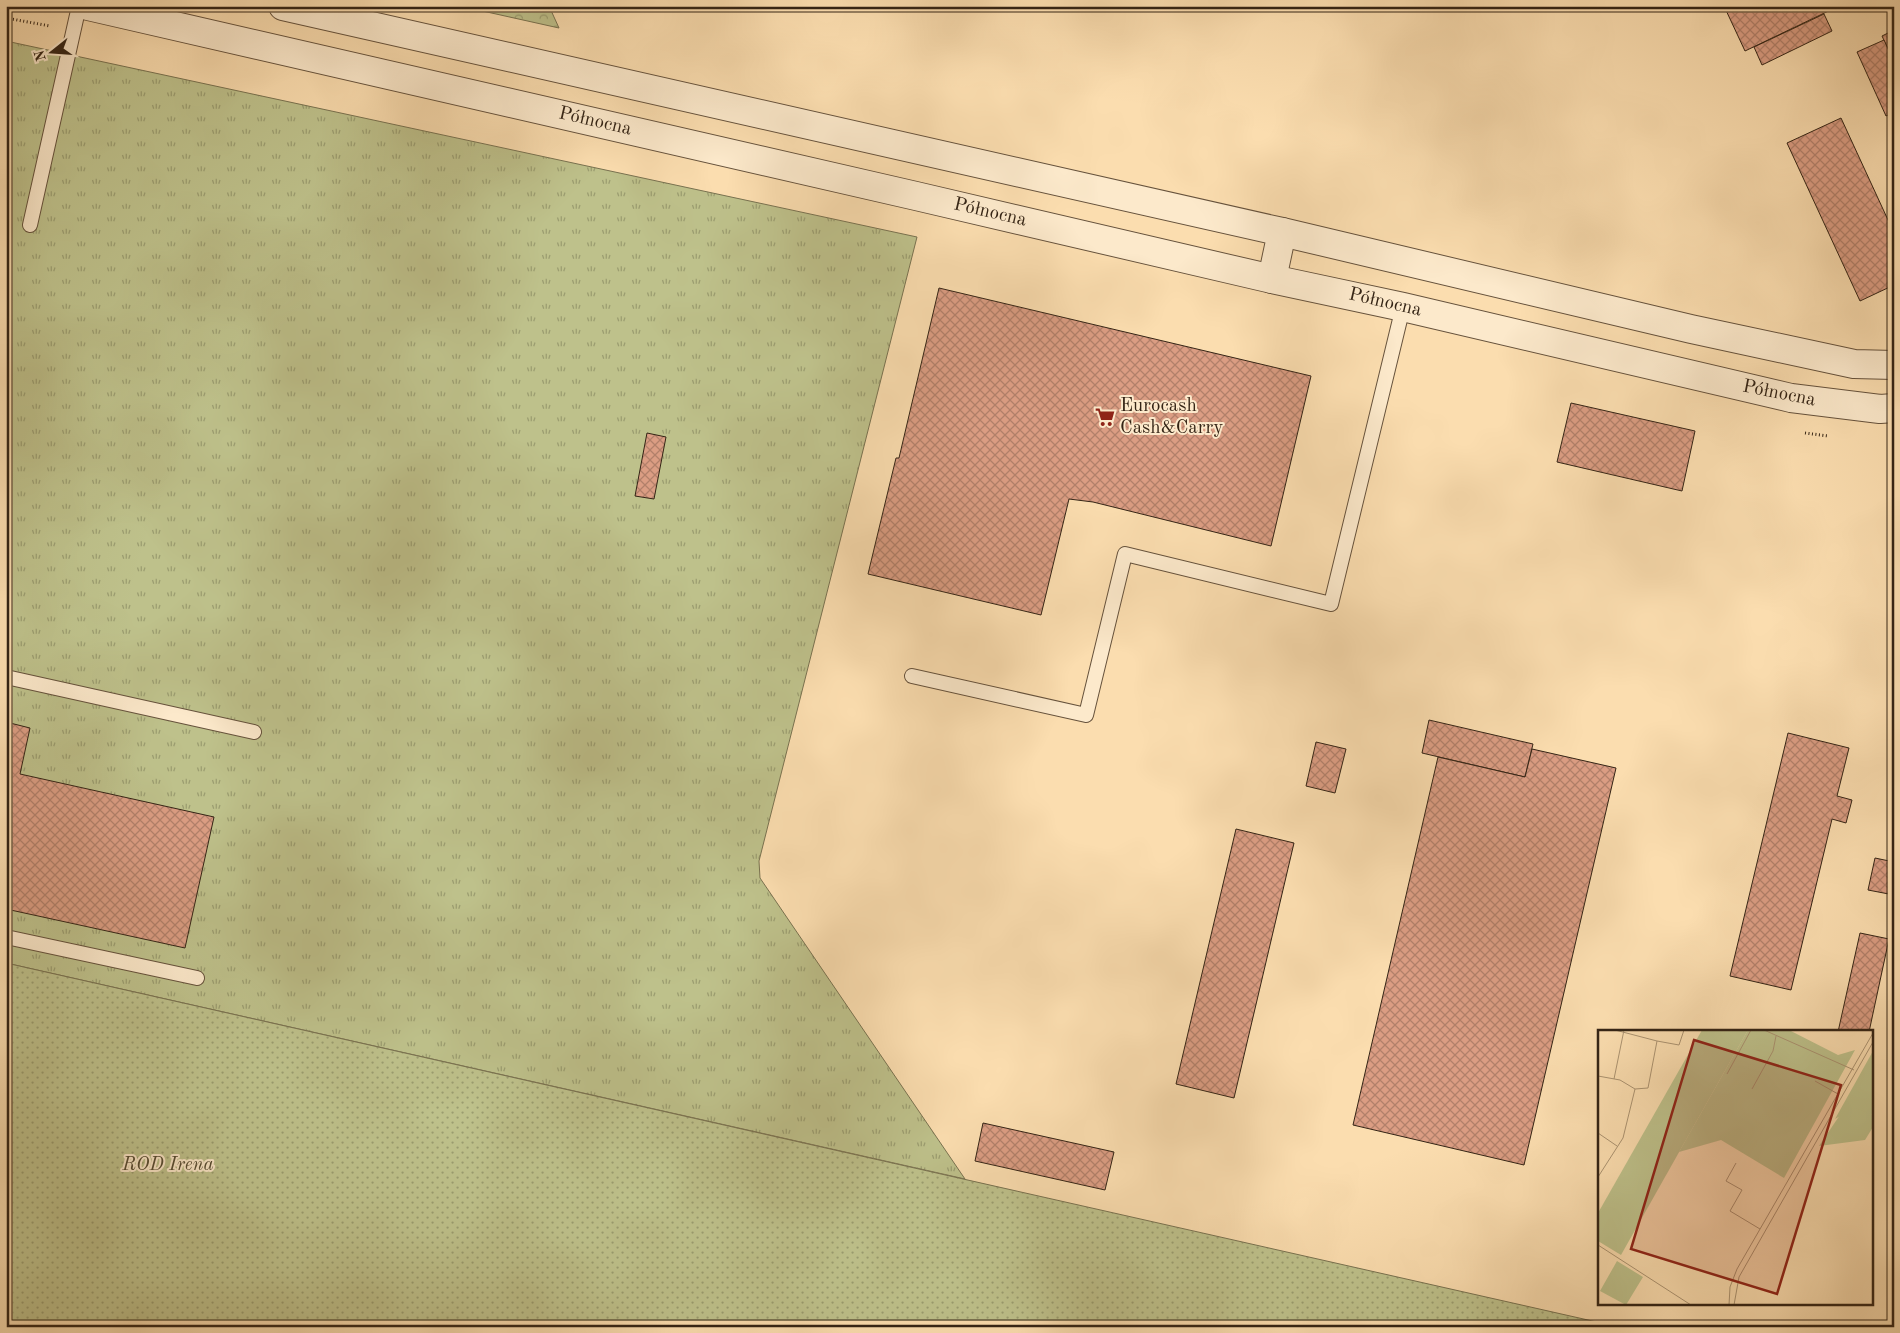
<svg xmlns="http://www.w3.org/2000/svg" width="1900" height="1333" font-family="'Old Standard TT',serif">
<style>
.grass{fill:url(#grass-tufts);stroke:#797250}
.forest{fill:url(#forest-crowns);stroke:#797250}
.park{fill:url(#park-dots);stroke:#797250}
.building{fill:url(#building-cross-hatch);stroke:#342415}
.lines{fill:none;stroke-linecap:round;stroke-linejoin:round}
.service-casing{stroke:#66523c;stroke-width:16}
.tertiary-casing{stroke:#66523c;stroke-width:30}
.path{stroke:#342415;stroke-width:3;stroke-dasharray:1 2.5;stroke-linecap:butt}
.service{stroke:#fce9cb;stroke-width:14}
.tertiary{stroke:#fce9cb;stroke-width:28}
.labels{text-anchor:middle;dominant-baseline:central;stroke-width:4;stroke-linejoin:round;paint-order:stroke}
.street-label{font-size:19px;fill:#342415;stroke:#fce9cb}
.poi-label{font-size:19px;fill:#342415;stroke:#fce9cb;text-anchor:start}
.park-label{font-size:19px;font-style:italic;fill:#564b32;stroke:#fce9cb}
.inset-road{fill:none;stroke:#ab9371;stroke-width:1}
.view{fill:#8f2418;fill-opacity:0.15;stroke:#8f2418;stroke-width:2.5}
.inset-edge{fill:none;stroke:#342415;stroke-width:2.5}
</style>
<defs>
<pattern id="grass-tufts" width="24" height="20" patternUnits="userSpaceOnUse" patternTransform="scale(1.25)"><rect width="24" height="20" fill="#bec18b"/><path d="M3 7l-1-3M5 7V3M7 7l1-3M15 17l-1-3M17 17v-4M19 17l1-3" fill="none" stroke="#9b9d70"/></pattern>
<pattern id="forest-crowns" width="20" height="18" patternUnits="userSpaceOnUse" patternTransform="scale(1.25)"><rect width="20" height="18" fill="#bec18b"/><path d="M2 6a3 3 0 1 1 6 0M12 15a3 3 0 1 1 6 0" fill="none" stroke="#9b9d70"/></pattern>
<pattern id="park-dots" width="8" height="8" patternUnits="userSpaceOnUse" patternTransform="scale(1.25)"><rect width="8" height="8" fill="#bec18b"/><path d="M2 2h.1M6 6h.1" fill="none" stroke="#9b9d70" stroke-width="1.8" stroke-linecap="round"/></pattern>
<pattern id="building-cross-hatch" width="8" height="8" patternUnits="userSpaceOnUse" patternTransform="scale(1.25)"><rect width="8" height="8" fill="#db9d83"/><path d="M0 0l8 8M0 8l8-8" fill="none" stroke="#b2806a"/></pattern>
</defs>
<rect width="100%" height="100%" fill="#fbddaf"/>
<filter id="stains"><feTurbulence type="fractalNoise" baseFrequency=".004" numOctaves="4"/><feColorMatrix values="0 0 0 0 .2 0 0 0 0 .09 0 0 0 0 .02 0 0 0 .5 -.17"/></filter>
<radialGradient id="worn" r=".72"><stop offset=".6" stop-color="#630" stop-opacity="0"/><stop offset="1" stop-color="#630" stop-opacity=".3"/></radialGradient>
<!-- grass -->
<polygon class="grass" points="6,41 917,237 759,861 760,878 965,1179 6,963"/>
<!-- forest -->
<polygon class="forest" points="460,6 549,6 559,28"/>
<!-- park -->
<polygon class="park" points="6,963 1619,1327 17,1327 6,1324"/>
<!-- building -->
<g class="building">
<polygon points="1724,6 1839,6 1745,51"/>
<polygon points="1824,14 1832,31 1762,65 1754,47"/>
<polygon points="1894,30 1894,62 1882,36"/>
<polygon points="1884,40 1894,62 1894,112 1886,116 1857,52"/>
<polygon points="1841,118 1894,233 1894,285 1860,301 1787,143"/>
<polygon points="939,288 1311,376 1271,546 1093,502 1069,499 1041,615 868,574 896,458 899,458"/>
<polygon points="1571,403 1695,431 1682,491 1557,462"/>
<polygon points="647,433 666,437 654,499 635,496"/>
<polygon points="1429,720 1533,744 1525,777 1422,753"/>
<polygon points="6,722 30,728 20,774 214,817 185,948 6,909"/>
<polygon points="1788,733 1849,748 1837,796 1852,800 1846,823 1832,819 1791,990 1730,976"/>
<polygon points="1316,742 1346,749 1335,793 1306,786"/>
<polygon points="1532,749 1616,768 1524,1165 1353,1125 1438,757 1525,777"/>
<polygon points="1236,829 1294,843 1234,1098 1176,1084"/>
<polygon points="1875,858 1894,862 1894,895 1868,890"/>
<polygon points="1860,933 1889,939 1869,1032 1838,1032"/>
<polygon points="983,1123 1114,1152 1105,1190 975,1161"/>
</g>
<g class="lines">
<defs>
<g id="service">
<polyline points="30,225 79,6"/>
<polyline points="912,676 1086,715 1125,554 1331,604 1403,307"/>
<polyline points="6,677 254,732"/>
<polyline points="6,937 197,978"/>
</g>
<g id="tertiary">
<polyline points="88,6 916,196 1272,279 1403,307 1791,398 1880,409 1894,408"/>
<polyline points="283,6 1282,232 1691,329 1854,364 1894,365"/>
<polyline points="1272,279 1282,232"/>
</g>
</defs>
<!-- service casing -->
<use href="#service" class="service-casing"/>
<!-- tertiary casing -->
<use href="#tertiary" class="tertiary-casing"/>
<!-- path -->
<g class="path">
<polyline points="6,18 50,26"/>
<polyline points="1805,433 1828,436"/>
</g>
<!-- service -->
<use href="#service" class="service"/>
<!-- tertiary -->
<use href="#tertiary" class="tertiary"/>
</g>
<!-- icons -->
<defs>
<symbol id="supermarket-bare" viewBox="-9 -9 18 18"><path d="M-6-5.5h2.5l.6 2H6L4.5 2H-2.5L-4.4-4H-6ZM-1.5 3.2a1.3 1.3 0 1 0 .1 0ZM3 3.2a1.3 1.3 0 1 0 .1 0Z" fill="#8f2418" stroke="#fce9cb" stroke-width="2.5" paint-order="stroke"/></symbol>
</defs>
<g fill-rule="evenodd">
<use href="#supermarket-bare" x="1091" y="403" width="28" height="28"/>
</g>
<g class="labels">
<!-- street labels -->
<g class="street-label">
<text transform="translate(595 122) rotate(13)">Północna</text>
<text transform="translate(990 213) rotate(13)">Północna</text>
<text transform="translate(1385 303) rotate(13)">Północna</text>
<text transform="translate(1779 394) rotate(11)">Północna</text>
</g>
<!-- poi labels -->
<g class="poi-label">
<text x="1120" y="406">Eurocash<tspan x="1120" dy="22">Cash&amp;Carry</tspan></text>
</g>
<!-- park labels -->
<g class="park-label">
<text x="168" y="1165">ROD Irena</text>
</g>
</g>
<!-- overview -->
<g transform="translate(1598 1030)">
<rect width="275" height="275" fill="#fbddaf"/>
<path d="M150,0h41l49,25 17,-5 -71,128 -63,-38 -42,12zM275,21v64l-29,-5 -2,5 -7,4zM19,231l26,16 -17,28 -26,-14z" fill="#bec18b"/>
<path d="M258,78l17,7v12l-8,13 -46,6 25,-37z" fill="#bec18b"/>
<path d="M104,0h46l-127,225 -23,-14v-28z" fill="#bec18b"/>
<path class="inset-road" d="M17,0l42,11M166,0l90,40M129,44l24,-44M0,46l22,4 15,9M16,49l10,-49M217,51l23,13M154,59l21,-38 3,-15M0,103l19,13M138,133l-10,18 16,9 -12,21 30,18M0,147l25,-39 12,-49 13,-1 9,-47 22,4 5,-15M0,215l93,60M131,275l1,-18 7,-18 136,-236M136,275l5,-28 134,-235"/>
<path class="view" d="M96,10l147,45 -64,209 -146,-45z"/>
<rect width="275" height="275" class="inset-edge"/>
</g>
<!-- margin -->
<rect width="1900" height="1333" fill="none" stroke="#fbddaf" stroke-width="25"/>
<rect x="8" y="8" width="1885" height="1318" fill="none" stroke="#342415" stroke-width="2.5"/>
<rect x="12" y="12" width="1875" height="1308" fill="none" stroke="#342415"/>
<!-- north arrow -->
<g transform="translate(52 52) rotate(253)" stroke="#fce9cb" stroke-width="4" paint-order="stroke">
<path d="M0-4L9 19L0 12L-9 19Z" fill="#342415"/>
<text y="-8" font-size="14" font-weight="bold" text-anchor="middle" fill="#342415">N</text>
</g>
<rect width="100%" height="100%" filter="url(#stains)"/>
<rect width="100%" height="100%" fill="url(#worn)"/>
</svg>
